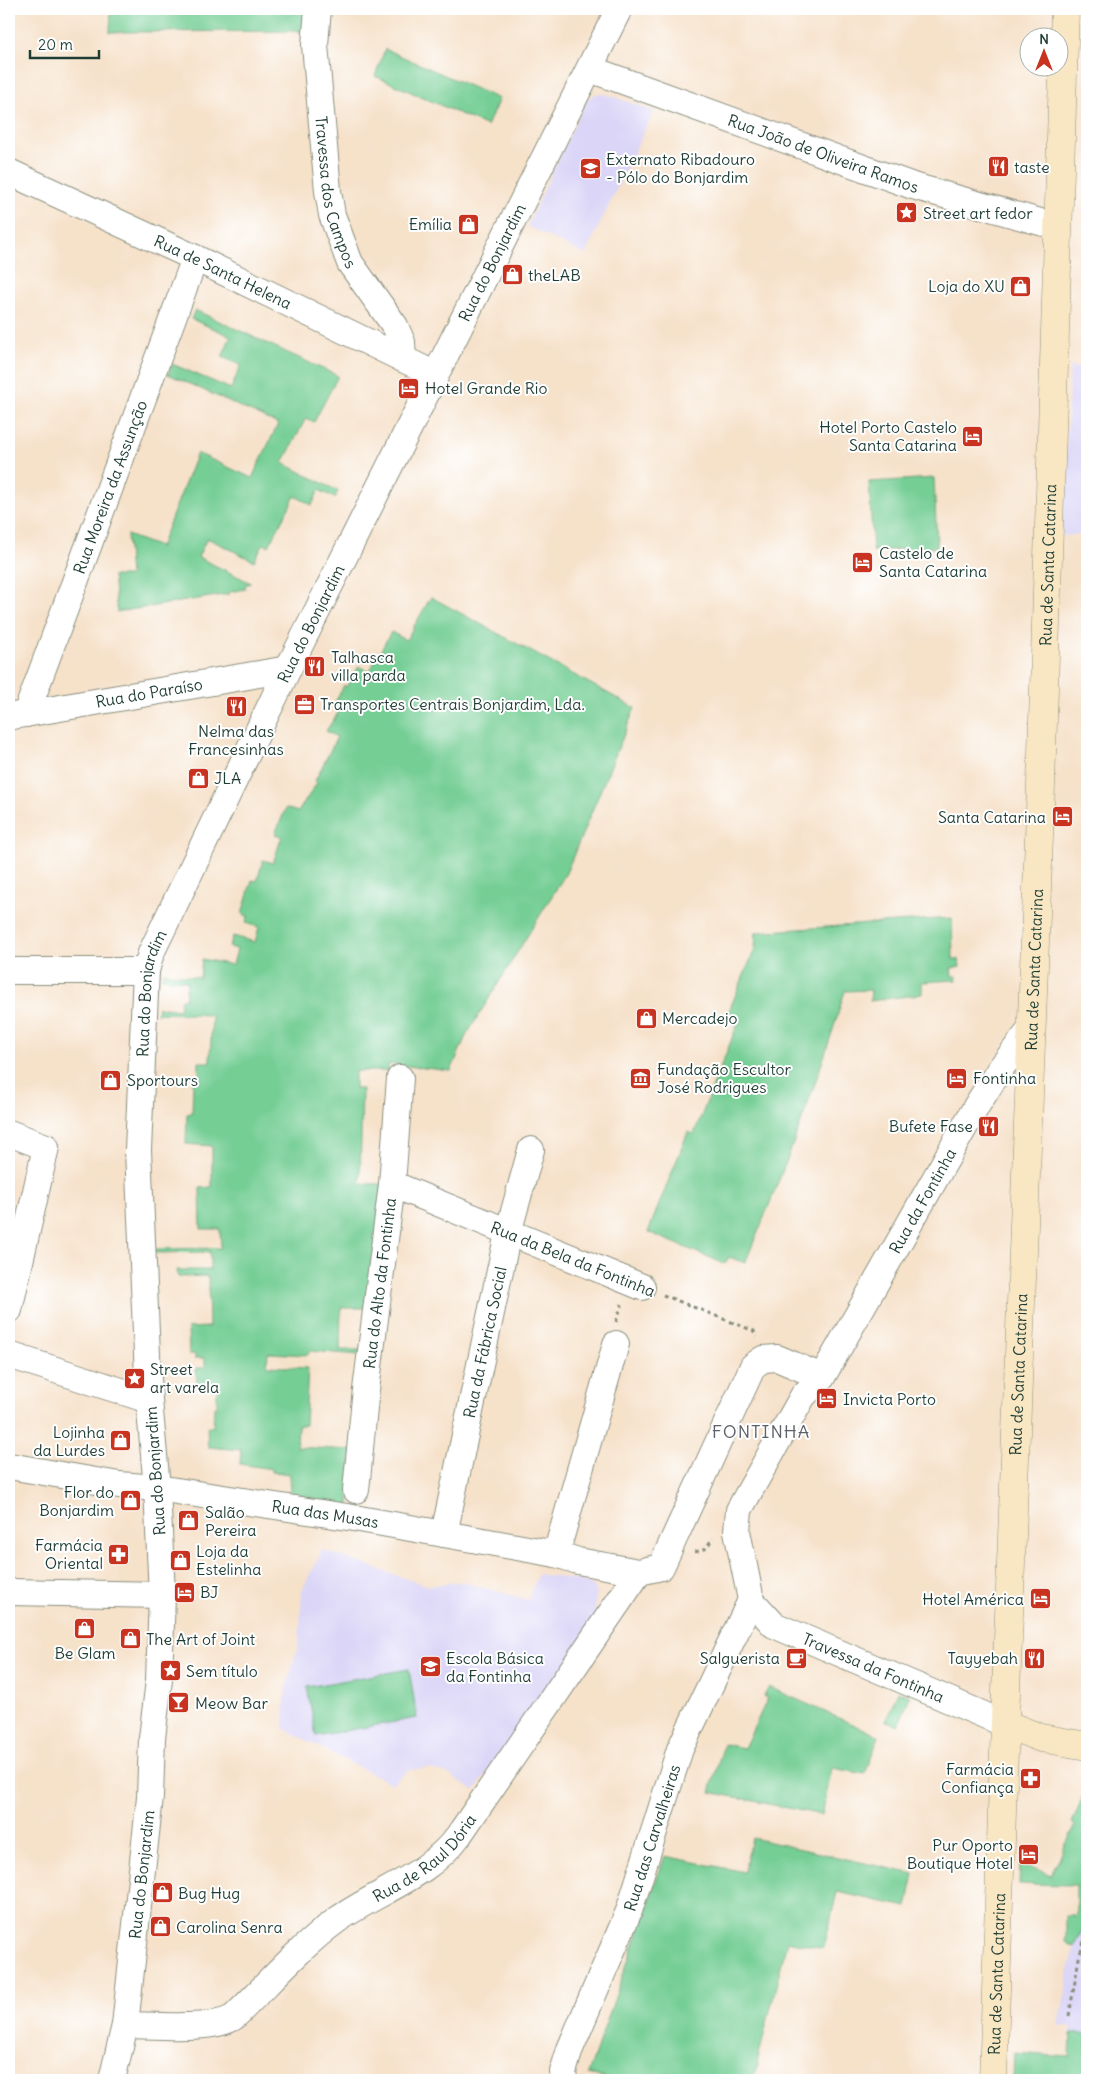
<svg xmlns="http://www.w3.org/2000/svg" width="1096" height="2089" font-family="Delius,sans-serif">
<style>
.built{fill:#dbd6f7}
.green{fill:#74ce94;stroke:#4a8664}
.lines{fill:none;stroke-linecap:round;stroke-linejoin:round}
.minor-casing{stroke:#8a8f7e;stroke-width:28}
.secondary-casing{stroke:#8a8f7e;stroke-width:29}
.path{stroke:#8a8f7e;stroke-width:3;stroke-dasharray:4 4;stroke-linecap:butt}
.minor{stroke:#fff;stroke-width:26}
.secondary{stroke:#f9e7c3;stroke-width:28}
.labels{text-anchor:middle;dominant-baseline:central;stroke-width:4;stroke-linejoin:round;paint-order:stroke}
.street-label{font-size:16px;fill:#1f3d34;stroke:#fff}
.poi-label{font-size:16px;fill:#1f3d34;stroke:#fff;text-anchor:start}
.neighbourhood-label{font-size:18px;letter-spacing:1px;fill:#5d6169;stroke:#fff}
</style>
<rect width="100%" height="100%" fill="#fff"/>
<filter id="ink" filterUnits="userSpaceOnUse"><feTurbulence type="fractalNoise" baseFrequency=".02" numOctaves="2"/><feDisplacementMap in="SourceGraphic" scale="10" xChannelSelector="R" yChannelSelector="G"/><feConvolveMatrix kernelMatrix="1 2 1 2 8 2 1 2 1" color-interpolation-filters="sRGB"/></filter>
<filter id="wash" filterUnits="userSpaceOnUse"><feTurbulence type="fractalNoise" baseFrequency=".0096" numOctaves="4" result="noise"/><feDisplacementMap in="SourceGraphic" scale="20" xChannelSelector="R" yChannelSelector="G"/><feGaussianBlur stdDeviation="1.12" result="paint"/><feColorMatrix in="noise" values="0 0 0 0 0 0 0 0 0 0 0 0 0 0 0 0 0 1.4 0 .05"/><feComposite in="paint" operator="in"/></filter>
<g filter="url(#wash)">
<rect width="100%" height="100%" fill="#f6e1c9"/>
<!-- built -->
<g class="built">
<polygon points="595,94 605,94 654,111 585,255 527,226 586,100"/>
<polygon points="1070,367 1087,368 1087,534 1062,536"/>
<polygon points="322,1550 422,1584 430,1586 453,1582 463,1582 528,1600 538,1574 586,1582 594,1587 596,1591 594,1632 474,1791 448,1774 428,1768 408,1770 392,1784 284,1729 285,1693 299,1642 302,1590"/>
<polygon points="1087,1918 1087,2034 1071,2034 1071,2026 1059,2026 1072,1954"/>
</g>
<!-- green -->
<g class="green">
<polygon points="111,9 311,9 311,31 110,32"/>
<polygon points="385,49 499,99 487,126 375,76"/>
<polygon points="195,310 338,376 314,422 306,418 283,463 338,491 335,498 319,490 312,505 295,496 269,546 263,544 254,561 207,538 198,557 251,583 245,585 245,589 229,592 229,594 117,612 113,576 130,576 127,535 160,547 197,453 252,478 278,424 168,374 172,364 231,389 241,365 222,357 231,336 191,319"/>
<polygon points="934,478 937,547 873,551 869,482"/>
<polygon points="431,597 635,708 566,873 466,1036 451,1071 389,1064 388,1071 355,1071 355,1089 362,1089 360,1184 384,1184 368,1308 341,1308 340,1350 361,1350 361,1355 309,1351 308,1355 268,1353 267,1366 308,1368 305,1425 298,1425 297,1447 352,1450 349,1508 291,1497 290,1474 272,1472 272,1469 240,1464 241,1450 208,1447 207,1427 213,1427 214,1407 217,1407 217,1386 197,1386 196,1368 205,1368 205,1358 195,1358 195,1354 189,1354 188,1328 209,1327 208,1276 178,1277 177,1270 210,1270 210,1252 155,1253 155,1249 221,1248 220,1229 201,1229 200,1188 212,1187 212,1146 186,1144 187,1114 192,1113 193,1080 199,1080 199,1062 210,1062 212,1015 156,1013 158,1007 179,1010 181,999 185,999 187,981 162,978 163,972 200,978 202,959 233,965 237,949 229,947 233,936 255,942 259,927 246,923 248,916 242,914 252,880 257,881 263,860 273,863 282,836 275,834 286,808 298,812 317,783 315,781 337,737 326,731 340,710 333,706 344,685 347,687 359,666 369,672 391,632 406,640"/>
<path d="M952,918l1,41h6l1,8 -9,1 1,8h5l-1,4 -34,2v12l-52,7 1,-11 -26,1c-28,93 -62,183 -100,272l-16,-6 -4,7 -77,-32 40,-100 6,2 46,-116 -12,-5 27,-64 1,-17z"/>
<polygon points="409,1669 417,1718 316,1736 307,1687"/>
<polygon points="769,1687 879,1736 865,1774 832,1768 822,1815 710,1792 724,1744 744,1748 768,1698 764,1696"/>
<polygon points="898,1691 910,1696 898,1726 886,1721"/>
<polygon points="1085,1791 1087,1792 1087,1918 1075,1947 1066,1942 1066,1916 1076,1916 1076,1885 1019,1884 1020,1863 1051,1875 1075,1826 1072,1823"/>
<polygon points="752,1838 914,1874 907,1907 837,1892 824,1948 787,1941 753,2080 614,2080 588,2074 665,1856 744,1872"/>
<polygon points="1071,2034 1087,2034 1087,2080 1013,2080 1014,2053 1070,2057"/>
</g>
</g>
<g filter="url(#ink)">
<g class="lines">
<defs>
<g id="minor">
<path id="s1" d="M318,9l-3,36 13,146 4,24 18,48 45,63 7,16 1,17"/>
<path id="s2" d="M590,69l323,117 145,41"/>
<path id="s3" d="M9,172l186,86 241,117"/>
<path id="s4" d="M26,714l169,-456"/>
<path id="s5" d="M13,716l275,-47"/>
<polyline points="9,971 146,971"/>
<polyline points="9,1133 46,1147 9,1310"/>
<polyline points="392,1184 642,1287"/>
<polyline points="9,1355 149,1400"/>
<path id="s6" d="M9,1466l110,19 38,3 197,30 202,36 22,7 61,11 22,-5 92,-201 10,-7 14,-1 45,19"/>
<path id="s7" d="M356,1490l9,-92 27,-214 8,-106"/>
<path id="s8" d="M444,1534l64,-301 23,-83"/>
<polyline points="556,1554 616,1344"/>
<polyline points="9,1592 162,1595"/>
<path id="s9" d="M751,1600l-14,-69 2,-21 64,-114 19,-19 15,-26 140,-246 23,-36 31,-40"/>
<path id="s10" d="M751,1600l23,25 231,99"/>
<path id="s11" d="M125,2025c28,0 87,6 109,-8 34,-33 66,-70 103,-97 41,-29 92,-44 122,-85l180,-263"/>
<path id="s12" d="M112,2080l13,-55 25,-228 2,-59 7,-58 3,-85 -5,-107 -8,-88 -11,-250 8,-179 5,-18 137,-284 331,-660"/>
<path id="s13" d="M564,2080l-1,-8 7,-23 59,-138 51,-162 71,-149"/>
</g>
<g id="secondary">
<polyline points="1005,1724 1041,1738 1087,1746"/>
<path id="s14" d="M993,2080l13,-388 35,-907 24,-776"/>
</g>
</defs>
<!-- minor casing -->
<use href="#minor" class="minor-casing"/>
<!-- secondary casing -->
<use href="#secondary" class="secondary-casing"/>
<!-- path -->
<g class="path">
<polyline points="663,1295 754,1331 756,1337"/>
<polyline points="616,1322 622,1304"/>
<polyline points="695,1552 705,1549 713,1538"/>
<polyline points="1069,2016 1079,1958 1087,1930"/>
</g>
<!-- minor -->
<use href="#minor" class="minor"/>
<!-- secondary -->
<use href="#secondary" class="secondary"/>
</g>
</g>
<!-- icons -->
<defs>
<symbol id="restaurant-square" viewBox="-11 -11 22 22"><rect x="-9" y="-9" width="18" height="18" rx="4" fill="#c8321e" stroke="#fff"/><path d="M-5-6h1v4h1v-4h1v4h1v-4h1v5L-1.5 .5V6h-2V.5L-5-1ZM5-6V6H3V1.5H1.5Q1.5-4 5-6Z" fill="#fff"/></symbol>
<symbol id="school-square" viewBox="-11 -11 22 22"><rect x="-9" y="-9" width="18" height="18" rx="4" fill="#c8321e" stroke="#fff"/><path d="M0-5L7-2L0 1L-7-2ZM-4 1L0 2.5L4 1V4Q0 6-4 4Z" fill="#fff"/></symbol>
<symbol id="sight-square" viewBox="-11 -11 22 22"><rect x="-9" y="-9" width="18" height="18" rx="4" fill="#c8321e" stroke="#fff"/><path d="M0-6L1.8-2.2L6-1.7L2.9 1.2L3.7 5.4L0 3.3L-3.7 5.4L-2.9 1.2L-6-1.7L-1.8-2.2Z" fill="#fff"/></symbol>
<symbol id="shop-square" viewBox="-11 -11 22 22"><rect x="-9" y="-9" width="18" height="18" rx="4" fill="#c8321e" stroke="#fff"/><path d="M-5-2.5h2.3a2.7 3.5 0 0 1 5.4 0H5L5.5 6h-11ZM-1.5-2.5h3a1.5 2.3 0 0 0-3 0Z" fill="#fff"/></symbol>
<symbol id="hotel-square" viewBox="-11 -11 22 22"><rect x="-9" y="-9" width="18" height="18" rx="4" fill="#c8321e" stroke="#fff"/><path d="M-6-4.5h1.5V1H6V5H4.5V3h-9V5H-6ZM-4 0a1.8 1.8 0 1 1 3.6 0ZM.5 0V-2.5h3Q6-2.5 6 0Z" fill="#fff"/></symbol>
<symbol id="office-square" viewBox="-11 -11 22 22"><rect x="-9" y="-9" width="18" height="18" rx="4" fill="#c8321e" stroke="#fff"/><path d="M-6-3h4V-5.5h4V-3h4V5H-6ZM-1-4.5V-3h2v-1.5ZM-6 0V1H6V0Z" fill="#fff"/></symbol>
<symbol id="museum-square" viewBox="-11 -11 22 22"><rect x="-9" y="-9" width="18" height="18" rx="4" fill="#c8321e" stroke="#fff"/><path d="M0-6L6-3V-2H-6V-3ZM-5-1h2V3h-2ZM-1-1h2V3h-2ZM3-1h2V3H3ZM-6 4H6V6H-6Z" fill="#fff"/></symbol>
<symbol id="pharmacy-square" viewBox="-11 -11 22 22"><rect x="-9" y="-9" width="18" height="18" rx="4" fill="#c8321e" stroke="#fff"/><path d="M-2-6h4v4h4v4h-4v4h-4v-4h-4v-4h4Z" fill="#fff"/></symbol>
<symbol id="cafe-square" viewBox="-11 -11 22 22"><rect x="-9" y="-9" width="18" height="18" rx="4" fill="#c8321e" stroke="#fff"/><path d="M-5.5-4.5H6V0H3Q3 3.5 0 3.5H-2.5Q-5.5 3.5-5.5 0ZM3-3.2v2h1.7v-2ZM-6 4.5H4V6H-6Z" fill="#fff"/></symbol>
<symbol id="bar-square" viewBox="-11 -11 22 22"><rect x="-9" y="-9" width="18" height="18" rx="4" fill="#c8321e" stroke="#fff"/><path d="M-6-5H6L.8 .8V4.5H3.5V6h-7V4.5H-.8V.8Z" fill="#fff"/></symbol>
</defs>
<g fill-rule="evenodd">
<use href="#restaurant-square" x="986" y="154" width="25" height="25"/>
<use href="#school-square" x="578" y="156" width="25" height="25"/>
<use href="#sight-square" x="894" y="200" width="25" height="25"/>
<use href="#shop-square" x="456" y="212" width="25" height="25"/>
<use href="#shop-square" x="500" y="262" width="25" height="25"/>
<use href="#shop-square" x="1008" y="274" width="25" height="25"/>
<use href="#hotel-square" x="396" y="376" width="25" height="25"/>
<use href="#hotel-square" x="960" y="424" width="25" height="25"/>
<use href="#hotel-square" x="850" y="550" width="25" height="25"/>
<use href="#restaurant-square" x="302" y="654" width="25" height="25"/>
<use href="#office-square" x="292" y="692" width="25" height="25"/>
<use href="#restaurant-square" x="224" y="694" width="25" height="25"/>
<use href="#shop-square" x="186" y="766" width="25" height="25"/>
<use href="#hotel-square" x="1050" y="804" width="25" height="25"/>
<use href="#shop-square" x="634" y="1006" width="25" height="25"/>
<use href="#museum-square" x="628" y="1066" width="25" height="25"/>
<use href="#hotel-square" x="944" y="1066" width="25" height="25"/>
<use href="#shop-square" x="98" y="1068" width="25" height="25"/>
<use href="#restaurant-square" x="976" y="1114" width="25" height="25"/>
<use href="#sight-square" x="122" y="1366" width="25" height="25"/>
<use href="#hotel-square" x="814" y="1386" width="25" height="25"/>
<use href="#shop-square" x="108" y="1428" width="25" height="25"/>
<use href="#shop-square" x="118" y="1488" width="25" height="25"/>
<use href="#shop-square" x="176" y="1508" width="25" height="25"/>
<use href="#pharmacy-square" x="106" y="1542" width="25" height="25"/>
<use href="#shop-square" x="168" y="1548" width="25" height="25"/>
<use href="#hotel-square" x="172" y="1580" width="25" height="25"/>
<use href="#hotel-square" x="1028" y="1586" width="25" height="25"/>
<use href="#shop-square" x="72" y="1616" width="25" height="25"/>
<use href="#shop-square" x="118" y="1626" width="25" height="25"/>
<use href="#cafe-square" x="784" y="1646" width="25" height="25"/>
<use href="#restaurant-square" x="1022" y="1646" width="25" height="25"/>
<use href="#school-square" x="418" y="1654" width="25" height="25"/>
<use href="#sight-square" x="158" y="1658" width="25" height="25"/>
<use href="#bar-square" x="166" y="1690" width="25" height="25"/>
<use href="#pharmacy-square" x="1018" y="1766" width="25" height="25"/>
<use href="#hotel-square" x="1016" y="1842" width="25" height="25"/>
<use href="#shop-square" x="150" y="1880" width="25" height="25"/>
<use href="#shop-square" x="148" y="1914" width="25" height="25"/>
</g>
<g class="labels">
<!-- street labels -->
<g class="street-label">
<text stroke="none"><textPath href="#s2" startOffset="248">Rua João de Oliveira Ramos</textPath></text>
<text stroke="none"><textPath href="#s1" startOffset="185">Travessa dos Campos</textPath></text>
<text stroke="none"><textPath href="#s12" startOffset="1902">Rua do Bonjardim</textPath></text>
<text stroke="none"><textPath href="#s3" startOffset="236">Rua de Santa Helena</textPath></text>
<text stroke="none"><textPath href="#s4" startOffset="242">Rua Moreira da Assunção</textPath></text>
<text stroke="none"><textPath href="#s14" startOffset="1516">Rua de Santa Catarina</textPath></text>
<text stroke="none"><textPath href="#s12" startOffset="1498">Rua do Bonjardim</textPath></text>
<text stroke="none"><textPath href="#s5" startOffset="138">Rua do Paraíso</textPath></text>
<text stroke="none"><textPath href="#s14" startOffset="1111">Rua de Santa Catarina</textPath></text>
<text stroke="none"><textPath href="#s12" startOffset="1092">Rua do Bonjardim</textPath></text>
<text stroke="none"><textPath href="#s9" startOffset="452">Rua da Fontinha</textPath></text>
<text transform="translate(573 1259) rotate(22)">Rua da Bela da Fontinha</text>
<text stroke="none"><textPath href="#s7" startOffset="208">Rua do Alto da Fontinha</textPath></text>
<text stroke="none"><textPath href="#s8" startOffset="196">Rua da Fábrica Social</textPath></text>
<text stroke="none"><textPath href="#s14" startOffset="706">Rua de Santa Catarina</textPath></text>
<text transform="translate(155 1471) rotate(-94)">Rua do Bonjardim</text>
<text stroke="none"><textPath href="#s6" startOffset="320">Rua das Musas</textPath></text>
<text stroke="none"><textPath href="#s10" startOffset="142">Travessa da Fontinha</textPath></text>
<text stroke="none"><textPath href="#s13" startOffset="259">Rua das Carvalheiras</textPath></text>
<text stroke="none"><textPath href="#s11" startOffset="360">Rua de Raul Dória</textPath></text>
<text stroke="none"><textPath href="#s12" startOffset="208">Rua do Bonjardim</textPath></text>
<text stroke="none"><textPath href="#s14" startOffset="106">Rua de Santa Catarina</textPath></text>
</g>
<!-- poi labels -->
<g class="poi-label">
<text x="606" y="159">Externato Ribadouro<tspan x="606" dy="18">- Pólo do Bonjardim</tspan></text>
<text x="1014" y="167">taste</text>
<text x="923" y="213">Street art fedor</text>
<text x="452" y="224" text-anchor="end">Emília</text>
<text x="528" y="275">theLAB</text>
<text x="1005" y="286" text-anchor="end">Loja do XU</text>
<text x="425" y="388">Hotel Grande Rio</text>
<text x="957" y="427" text-anchor="end">Hotel Porto Castelo<tspan x="957" dy="18">Santa Catarina</tspan></text>
<text x="879" y="553">Castelo de<tspan x="879" dy="18">Santa Catarina</tspan></text>
<text x="331" y="657">Talhasca<tspan x="331" dy="18">villa parda</tspan></text>
<text x="320" y="704">Transportes Centrais Bonjardim, Lda.</text>
<text x="236" y="731" text-anchor="middle">Nelma das<tspan x="236" dy="18">Francesinhas</tspan></text>
<text x="214" y="778">JLA</text>
<text x="1046" y="817" text-anchor="end">Santa Catarina</text>
<text x="662" y="1018">Mercadejo</text>
<text x="657" y="1069">Fundação Escultor<tspan x="657" dy="18">José Rodrigues</tspan></text>
<text x="973" y="1078">Fontinha</text>
<text x="127" y="1080">Sportours</text>
<text x="973" y="1126" text-anchor="end">Bufete Fase</text>
<text x="150" y="1369">Street<tspan x="150" dy="18">art varela</tspan></text>
<text x="843" y="1399">Invicta Porto</text>
<text x="105" y="1432" text-anchor="end">Lojinha<tspan x="105" dy="18">da Lurdes</tspan></text>
<text x="114" y="1492" text-anchor="end">Flor do<tspan x="114" dy="18">Bonjardim</tspan></text>
<text x="205" y="1512">Salão<tspan x="205" dy="18">Pereira</tspan></text>
<text x="103" y="1545" text-anchor="end">Farmácia<tspan x="103" dy="18">Oriental</tspan></text>
<text x="196" y="1551">Loja da<tspan x="196" dy="18">Estelinha</tspan></text>
<text x="200" y="1592">BJ</text>
<text x="1024" y="1599" text-anchor="end">Hotel América</text>
<text x="146" y="1639">The Art of Joint</text>
<text x="85" y="1653" text-anchor="middle">Be Glam</text>
<text x="446" y="1658">Escola Básica<tspan x="446" dy="18">da Fontinha</tspan></text>
<text x="780" y="1658" text-anchor="end">Salguerista</text>
<text x="1018" y="1658" text-anchor="end">Tayyebah</text>
<text x="186" y="1671">Sem título</text>
<text x="195" y="1703">Meow Bar</text>
<text x="1014" y="1769" text-anchor="end">Farmácia<tspan x="1014" dy="18">Confiança</tspan></text>
<text x="1013" y="1845" text-anchor="end">Pur Oporto<tspan x="1013" dy="18">Boutique Hotel</tspan></text>
<text x="178" y="1893">Bug Hug</text>
<text x="176" y="1927">Carolina Senra</text>
</g>
<!-- neighbourhood labels -->
<g class="neighbourhood-label">
<text x="761" y="1431">FONTINHA</text>
</g>
</g>
<!-- margin -->
<rect width="1096" height="2089" fill="none" stroke="#fff" stroke-width="30"/>
<!-- north arrow -->
<g transform="translate(1044 52)"><circle r="24" fill="#ffffff" stroke="#a5b1ae"/>
<path d="M0-4L9 19L0 12L-9 19Z" fill="#c8321e"/>
<text y="-8" font-size="14" font-weight="bold" text-anchor="middle" fill="#1f3d34">N</text>
</g>
<!-- scale -->
<path d="M30 50v8h69v-8" fill="none" stroke="#1f3d34" stroke-width="2.5"/>
<text x="38" y="50" font-size="15" fill="#1f3d34" stroke="#ffffff" stroke-width="4" paint-order="stroke">20 m</text>
</svg>
